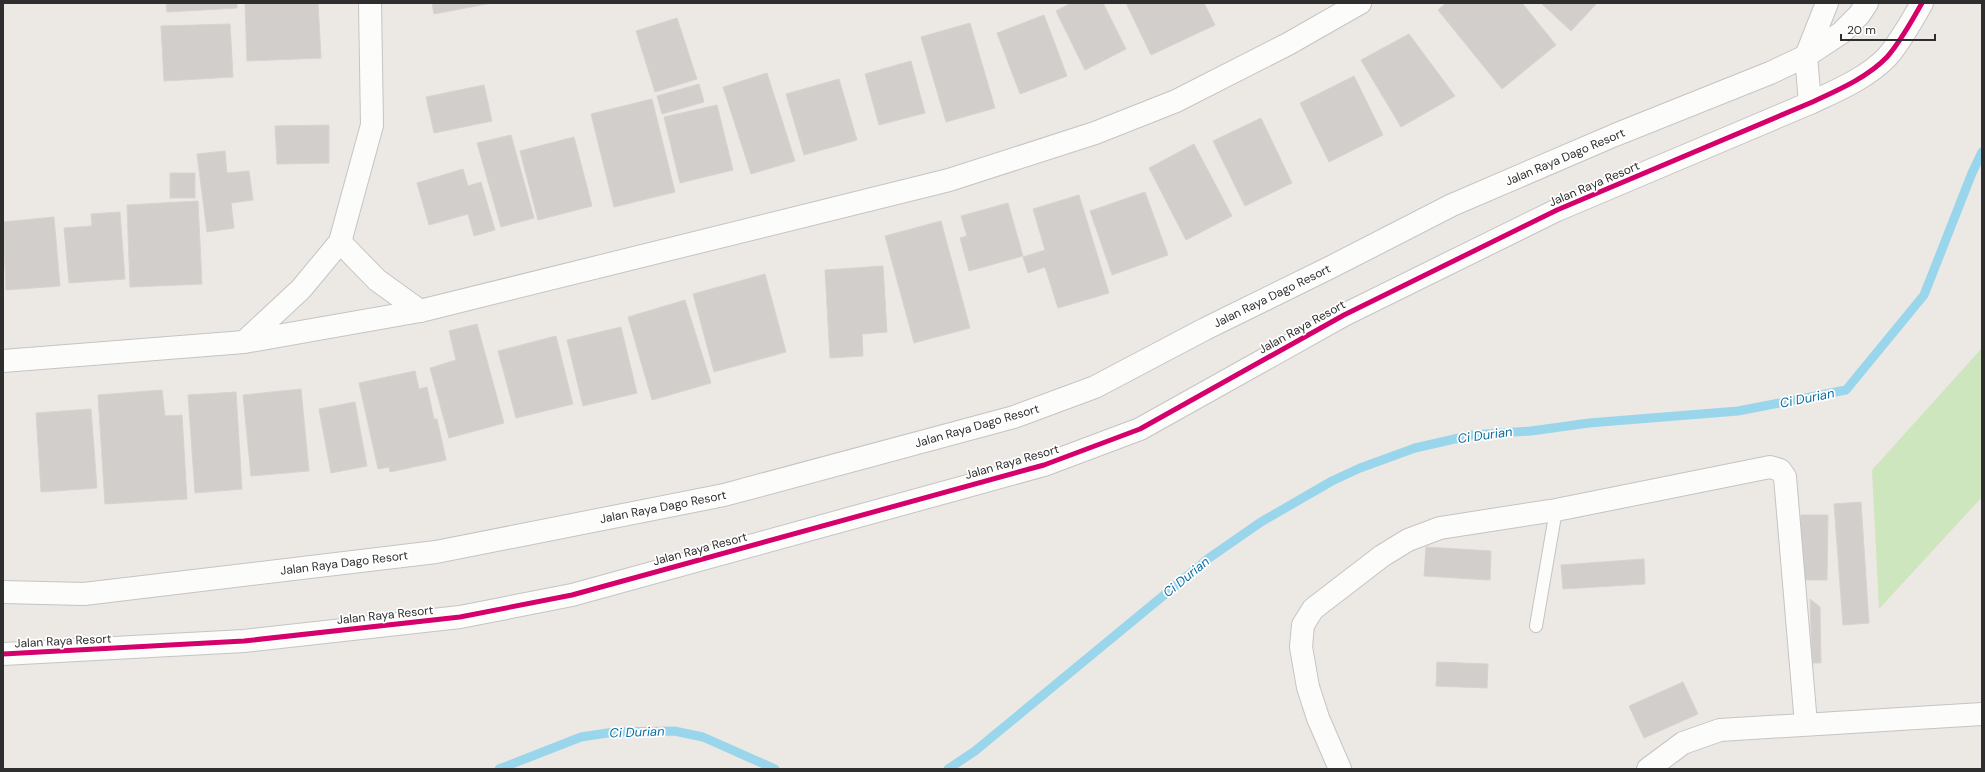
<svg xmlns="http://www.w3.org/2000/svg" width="1985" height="772" font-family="'DM Sans',sans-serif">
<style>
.green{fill:#cee6be}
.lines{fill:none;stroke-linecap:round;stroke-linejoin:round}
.stream{stroke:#99d6ec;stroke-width:9}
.building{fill:#d1cecb;stroke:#d7d4d0}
.service-casing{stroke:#c5c4c5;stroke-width:14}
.minor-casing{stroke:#c5c4c5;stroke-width:24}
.service{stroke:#fcfcfb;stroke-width:12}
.minor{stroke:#fcfcfb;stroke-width:22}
.cycleway-casing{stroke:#fff;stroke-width:8}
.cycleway{stroke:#d6006c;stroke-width:5}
.labels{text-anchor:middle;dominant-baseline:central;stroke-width:3.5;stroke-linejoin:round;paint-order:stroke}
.street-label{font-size:12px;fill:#2e2e2e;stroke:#fff}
.water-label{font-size:13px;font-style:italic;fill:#0d6fa3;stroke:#fff}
</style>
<rect width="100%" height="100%" fill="#ece8e4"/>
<!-- green -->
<polygon class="green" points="1982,348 1982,497 1879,609 1872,470"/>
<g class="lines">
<!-- stream -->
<g class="stream">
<polyline points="499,769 581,737 614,732 674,731 703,737 775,769"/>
<polyline points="948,769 975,751 1209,558 1261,522 1332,481 1360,468 1415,448 1472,435 1531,431 1589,423 1738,411 1846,390 1924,295 1972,173 1982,152"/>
</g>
</g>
<!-- building -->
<g class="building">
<polygon points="166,3 237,3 237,8 167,12"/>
<polygon points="245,3 318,3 321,58 247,61"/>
<polygon points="432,3 492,3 434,14"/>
<polygon points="1071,3 1103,3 1126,49 1085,70 1056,11"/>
<polygon points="1126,3 1204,3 1215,25 1151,55"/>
<polygon points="1446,3 1522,3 1556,45 1502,89 1438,10"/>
<polygon points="1541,3 1597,3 1571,31"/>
<polygon points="1044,15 1067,76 1020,94 997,33"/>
<polygon points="677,18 697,79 655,92 636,31"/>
<polygon points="970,23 995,108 946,122 921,37"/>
<polygon points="230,24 233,77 164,81 161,26"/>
<polygon points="1409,34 1455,96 1401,127 1361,60"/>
<polygon points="911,61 925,113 879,125 865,74"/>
<polygon points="767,73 795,161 751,174 723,87"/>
<polygon points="1354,76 1383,135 1329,162 1300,103"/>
<polygon points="839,79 857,140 804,155 786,94"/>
<polygon points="699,84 704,102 662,114 657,96"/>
<polygon points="484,85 492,121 434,133 426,97"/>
<polygon points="652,99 675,192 614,207 591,114"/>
<polygon points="717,105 733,170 680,183 664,117"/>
<polygon points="1261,118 1292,183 1245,206 1213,141"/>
<polygon points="329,125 329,163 277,164 275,126"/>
<polygon points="511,135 534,218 501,227 477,143"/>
<polygon points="574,137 592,206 538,220 520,151"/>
<polygon points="1194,144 1232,216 1186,240 1149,168"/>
<polygon points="225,151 227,173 249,171 253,200 231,203 234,228 207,232 197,154"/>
<polygon points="463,169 468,186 481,182 495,230 474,236 468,214 429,225 417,183"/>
<rect x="170" y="173" width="25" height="25"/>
<polygon points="1145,192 1168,255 1112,275 1090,211"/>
<polygon points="1079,195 1109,293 1058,308 1045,267 1028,273 1023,257 1045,250 1033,209"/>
<polygon points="198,201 202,284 130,287 127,205"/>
<polygon points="1008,203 1023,256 969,271 960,238 967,236 961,216"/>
<polygon points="120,212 125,279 69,283 64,228 92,226 91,214"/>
<polygon points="54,217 60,286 6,290 3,222"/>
<polygon points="941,221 970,328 914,343 885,236"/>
<polygon points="883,266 887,332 862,334 863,356 830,358 825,270"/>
<polygon points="765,274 786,352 714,372 693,294"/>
<polygon points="685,300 711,383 652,400 628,317"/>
<polygon points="477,324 504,423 449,438 430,368 456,360 449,331"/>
<polygon points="621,327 637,393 583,406 567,340"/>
<polygon points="556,336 573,404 516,418 498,351"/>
<polygon points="415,371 419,389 427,387 434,419 437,419 446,460 390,472 389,467 378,469 359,383"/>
<polygon points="301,389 309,471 251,476 243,395"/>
<polygon points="162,390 165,416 182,415 187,499 105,504 98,395"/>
<polygon points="236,392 242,489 195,493 188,395"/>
<polygon points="355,402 367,466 331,473 319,409"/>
<polygon points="91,409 97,488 41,492 36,413"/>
<polygon points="1861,502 1869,623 1843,625 1834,504"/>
<polygon points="1801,515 1828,515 1827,580 1800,580"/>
<polygon points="1426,547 1491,551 1490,580 1424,576"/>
<polygon points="1644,559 1645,584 1563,589 1561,565"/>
<polygon points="1810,599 1820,607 1821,663 1812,663"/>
<polygon points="1437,662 1488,664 1487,688 1436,686"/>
<polygon points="1683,682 1698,714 1644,738 1629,706"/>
</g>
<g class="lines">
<defs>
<polyline id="service" points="1536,626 1556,510"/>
<g id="minor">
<polyline points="1810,103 1806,56 1827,3"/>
<polyline points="340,242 377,280 420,311"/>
<polyline points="244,342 301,289 340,242 372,125 370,3"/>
<polyline points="3,361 244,342 420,311 949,180 1095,133 1176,101 1288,44 1360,3"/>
<polyline points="3,592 84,594 436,552 724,495 1014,417 1095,387 1205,329 1333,266 1452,205 1615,135 1770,73 1806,56 1841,33 1859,15 1867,3"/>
<path d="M3,654l241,-13 216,-24 112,-22 472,-130 96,-36 204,-114 213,-105 253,-107c26,-12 57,-25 77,-46 14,-16 24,-35 35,-54"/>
<polyline points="1340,769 1318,718 1308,687 1301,647 1303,625 1313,609 1382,556 1408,540 1440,528 1556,510 1770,467 1780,470 1785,477 1806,724"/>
<polyline points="1648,769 1683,743 1720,730 1982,714"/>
</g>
</defs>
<!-- service casing -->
<use href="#service" class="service-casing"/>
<!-- minor casing -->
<use href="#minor" class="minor-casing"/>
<!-- service -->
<use href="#service" class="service"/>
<!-- minor -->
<use href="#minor" class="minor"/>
<defs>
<path id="cycleway" d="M3,654l241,-13 216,-24 112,-22 472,-130 96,-36 204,-114 213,-105 253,-107c26,-12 57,-25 77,-46 14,-16 24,-35 35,-54"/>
</defs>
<!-- cycleway casing -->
<use href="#cycleway" class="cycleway-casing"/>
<!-- cycleway -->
<use href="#cycleway" class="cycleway"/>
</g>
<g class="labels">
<!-- street labels -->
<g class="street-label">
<text transform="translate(1565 157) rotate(-23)">Jalan Raya Dago Resort</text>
<text transform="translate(1594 184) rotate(-23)">Jalan Raya Resort</text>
<text transform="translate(1272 296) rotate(-26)">Jalan Raya Dago Resort</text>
<text transform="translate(1302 327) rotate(-29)">Jalan Raya Resort</text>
<text transform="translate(977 426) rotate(-16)">Jalan Raya Dago Resort</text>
<text transform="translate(1012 462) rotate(-16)">Jalan Raya Resort</text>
<text transform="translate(663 507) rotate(-11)">Jalan Raya Dago Resort</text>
<text transform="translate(700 549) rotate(-15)">Jalan Raya Resort</text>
<text transform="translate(344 563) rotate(-7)">Jalan Raya Dago Resort</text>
<text transform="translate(385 615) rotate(-6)">Jalan Raya Resort</text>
<text transform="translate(63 641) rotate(-3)">Jalan Raya Resort</text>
</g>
<!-- water labels -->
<g class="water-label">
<text transform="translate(1807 398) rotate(-11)">Ci Durian</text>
<text transform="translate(1485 435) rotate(-8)">Ci Durian</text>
<text transform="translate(1186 577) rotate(-39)">Ci Durian</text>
<text transform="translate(637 732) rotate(-2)">Ci Durian</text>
</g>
</g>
<!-- border -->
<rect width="1985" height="772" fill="none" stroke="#2e2e2e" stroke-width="8"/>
<!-- scale -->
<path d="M1841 34v6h94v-6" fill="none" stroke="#2e2e2e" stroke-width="2"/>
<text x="1847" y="34" font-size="12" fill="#2e2e2e" stroke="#ffffff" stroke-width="3" paint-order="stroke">20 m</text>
</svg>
